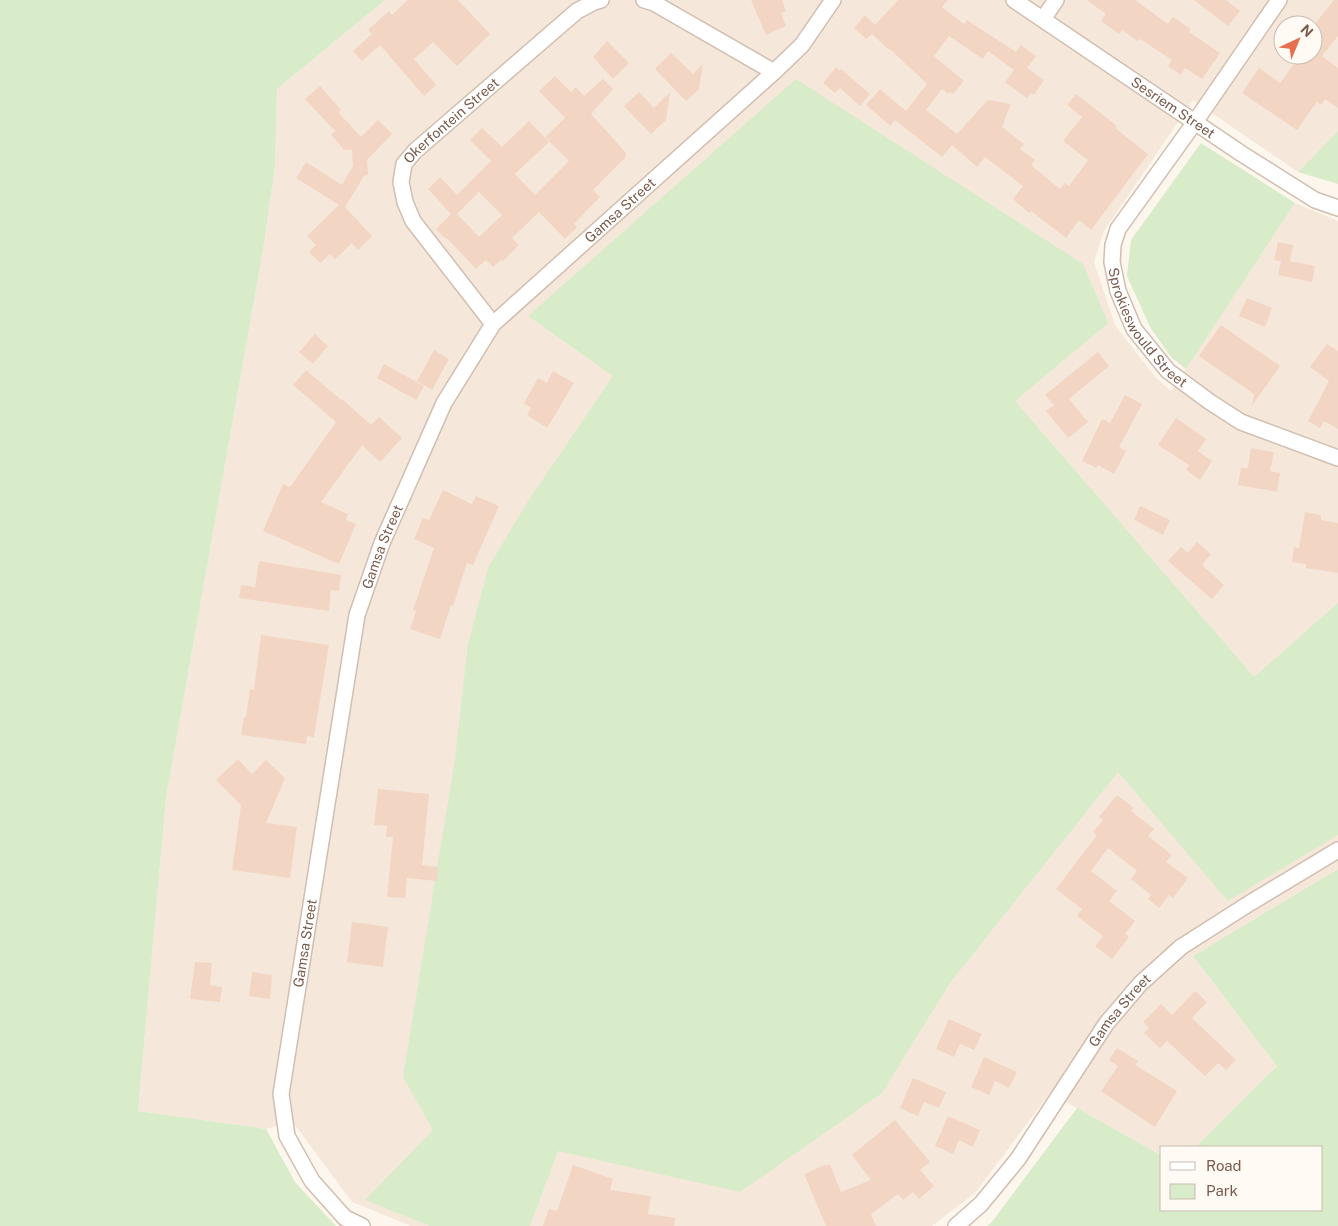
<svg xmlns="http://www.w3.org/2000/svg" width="1338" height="1226" font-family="'Public Sans',sans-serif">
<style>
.residential{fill:#f5e8da;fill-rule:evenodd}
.green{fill:#d8ecc9}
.building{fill:#f3d5c3;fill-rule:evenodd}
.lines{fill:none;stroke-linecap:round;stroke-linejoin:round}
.street-casing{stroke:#d1beb0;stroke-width:18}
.street{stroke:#fff;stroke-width:15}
.labels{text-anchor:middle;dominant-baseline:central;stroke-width:4;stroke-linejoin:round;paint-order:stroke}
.street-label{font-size:14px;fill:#7a5c4d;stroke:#fffaf3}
</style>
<rect width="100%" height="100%" fill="#fdf6ec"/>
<!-- residential -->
<path class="residential" d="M385,0h953v131l-40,41 -105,-72 -89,131 -10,31 21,63 41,53 15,13 124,-188 43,18v648l-145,87 84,110 -81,81h-34v9l-112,-63 -75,100 -43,33h-521l-59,-24 -60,-81 -26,8 -128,-18 28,-313 97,-548 12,-83 2,-78zM1283,25h30v30h-30z"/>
<!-- green -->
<g class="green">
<polygon points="0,0 385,0 277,89 275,167 263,250 166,798 138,1111 266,1129 295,1182 336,1226 0,1226"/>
<polygon points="796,79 1083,264 1108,323 1015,401 1254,677 1338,603 1338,835 1228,901 1118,772 950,983 882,1093 740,1192 558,1151 530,1226 430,1226 365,1200 433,1130 403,1077 455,759 468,644 488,568 528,501 613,376 528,316"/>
<polygon points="1338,131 1338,184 1298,172"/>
<polygon points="1201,143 1295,203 1186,369 1171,357 1150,327 1127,276 1131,240"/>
<polygon points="1338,869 1338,1226 987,1226 991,1223 1077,1108 1162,1156 1162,1210 1322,1210 1322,1147 1196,1147 1277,1066 1193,956"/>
</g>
<!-- building -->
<g class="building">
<polygon points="408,0 458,0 490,34 457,66 433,42 414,59 436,85 424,96 380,45 362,61 353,51 372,34 368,30 389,11 392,15"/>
<polygon points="751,0 782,0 786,11 781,13 786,26 766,35"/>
<polygon points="898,0 948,0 942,7 964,24 967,20 1016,52 1021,45 1036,56 1027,68 1044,80 1034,95 1031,93 1027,98 1005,82 1014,70 988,51 983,59 949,36 934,56 964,81 953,94 950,92 948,94 942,89 926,110 957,134 988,100 1011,104 1002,127 1024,144 1020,149 1035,160 1031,165 1060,189 1065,183 1069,186 1088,160 1063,141 1082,117 1067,105 1076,94 1117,126 1115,128 1148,154 1091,230 1079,220 1066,238 1031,211 1029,213 1013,199 1023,186 985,157 977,167 952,145 942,157 895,120 890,126 866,105 880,89 906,111 927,84 890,49 889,50 872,34 866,39 854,28 865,15 875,25"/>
<polygon points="1087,0 1135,0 1168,24 1173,17 1191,29 1189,32 1220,53 1202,79 1185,68 1181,75 1168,66 1172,60 1140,39 1138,41 1122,30 1119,34 1101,21 1106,14"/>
<polygon points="1194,0 1226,0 1240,11 1228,26"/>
<polygon points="1334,0 1338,0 1338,36 1322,56 1338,68 1338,108 1325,99 1321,105 1317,102 1297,130 1242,93 1259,68 1280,83 1300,55 1313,55 1313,26"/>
<polygon points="607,41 629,63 613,79 593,57"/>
<polygon points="671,53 693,74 703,64 699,89 686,101 655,69"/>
<polygon points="836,67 840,71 841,69 870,94 860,106 840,88 835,93 823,83"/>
<path d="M555,76l16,16 5,-5 8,9 19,-17 10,10 -22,25 35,39 -1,5 -32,32 7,7 -26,27 3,3 -12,12 -26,-27 -27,26 7,7 -16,16 -2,-1 -8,7 -7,-7 -10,9 -29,-31 -1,1 -10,-10 15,-15 -23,-25 12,-12 17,18 34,-34 -21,-21 12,-12 20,19 27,-26 20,21 -34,32 20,21 34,-34 -24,-24 20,-19 -26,-27zM479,192l23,23 -23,22 -22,-23z"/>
<polygon points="320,86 341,110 339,113 361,137 378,120 392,134 367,160 368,175 364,176 345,207 372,236 358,250 352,243 335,259 330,254 320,263 309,252 316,245 307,236 339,205 296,178 306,162 342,185 353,166 352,150 344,150 331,134 335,131 305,99"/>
<polygon points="639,92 654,108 670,92 666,120 651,134 624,106"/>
<polygon points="1278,242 1293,245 1290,261 1315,266 1312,282 1278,275 1281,261 1274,260"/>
<polygon points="1247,298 1272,308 1265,327 1239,316"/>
<polygon points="1221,325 1280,366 1252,406 1254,394 1199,356"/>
<polygon points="315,334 328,346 313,364 299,352"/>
<polygon points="1327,344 1338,351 1338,429 1324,421 1320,428 1308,421 1329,381 1310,367"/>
<polygon points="434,350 449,359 432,390 417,381"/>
<polygon points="1098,352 1109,366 1069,399 1088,422 1068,438 1046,411 1054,405 1045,395"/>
<polygon points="384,364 424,386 416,400 377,378"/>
<polygon points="306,370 341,400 342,399 371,425 379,417 402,438 380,462 362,445 321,502 348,514 346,520 356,524 339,564 263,531 283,484 290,487 336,422 293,385"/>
<polygon points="553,371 574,383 547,428 527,415 531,408 524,403 538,378 547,383"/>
<polygon points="1125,395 1142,404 1119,447 1126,451 1114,474 1098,465 1096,468 1082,461 1102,419 1110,423"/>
<polygon points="1176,418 1206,439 1198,451 1212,461 1200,480 1186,470 1189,465 1158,445"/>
<polygon points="1251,448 1274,452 1270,471 1280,473 1277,492 1238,485 1241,468 1248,468"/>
<polygon points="443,490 472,504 476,496 499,506 473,565 467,563 453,606 451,605 440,639 410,629 416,611 413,610 434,548 414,539 423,518 429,520"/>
<polygon points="1140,506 1170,520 1163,535 1134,520"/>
<polygon points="1305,512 1321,515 1321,520 1338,523 1338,573 1306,568 1306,564 1292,562 1294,547 1299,548"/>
<polygon points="1197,542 1211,554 1202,565 1224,585 1212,599 1168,561 1181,547 1188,553"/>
<polygon points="259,561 341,575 339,591 331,590 329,611 239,598 241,585 255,587"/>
<polygon points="261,635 329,645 314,737 307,736 306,744 241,735 244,717 246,717 250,689 254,690"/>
<polygon points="238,759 252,774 266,760 285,778 266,823 297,827 290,878 232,870 241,805 216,780"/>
<polygon points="378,789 429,794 422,865 438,867 437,881 407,878 405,898 387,897 393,837 386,837 387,826 374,825"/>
<polygon points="1117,795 1134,808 1131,811 1154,829 1148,836 1172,855 1166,862 1188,878 1173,898 1169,895 1159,908 1148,899 1151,895 1131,879 1137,871 1108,848 1091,871 1117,891 1109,901 1135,921 1125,934 1129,937 1112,959 1095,946 1103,936 1077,916 1082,909 1056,889 1097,835 1093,832 1103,820 1099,817"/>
<polygon points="352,922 388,927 383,967 347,962"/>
<polygon points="195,962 212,963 210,985 222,987 220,1002 190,999"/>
<polygon points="252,972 272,975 270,999 249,996"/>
<polygon points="1195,991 1207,1002 1192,1018 1236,1060 1226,1070 1218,1063 1205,1076 1167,1041 1160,1048 1144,1033 1149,1028 1143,1022 1161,1004 1172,1015"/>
<polygon points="949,1019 982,1034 974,1050 960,1044 954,1057 936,1049"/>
<polygon points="1117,1048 1138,1061 1135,1065 1177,1091 1155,1127 1101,1091 1118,1066 1109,1060"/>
<polygon points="984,1057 1017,1072 1009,1088 995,1081 989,1095 971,1087"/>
<polygon points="913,1078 946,1092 939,1108 924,1102 918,1116 900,1108"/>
<polygon points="948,1116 980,1130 973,1147 959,1140 953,1154 935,1146"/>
<polygon points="895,1120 930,1162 920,1170 934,1186 919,1199 913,1192 903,1200 898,1194 871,1214 876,1226 826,1226 804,1174 825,1165 830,1165 841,1192 871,1180 852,1155"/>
<polygon points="573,1165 613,1179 610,1190 651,1196 648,1214 675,1218 674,1226 543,1226 549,1209 557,1211"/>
</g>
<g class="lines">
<defs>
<g id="street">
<polyline points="644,0 654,3 774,72"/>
<path id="s1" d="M1014,0l228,154 73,46 23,8"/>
<path id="s2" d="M1279,0l-84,122 -77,107 -5,16 -1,17 6,29 16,38 34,42 42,31 31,20 97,36"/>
<polyline points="1043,19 1056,0"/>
<path id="s3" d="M493,324l-80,-103 -8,-19 -4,-20 3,-18 11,-13 162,-140 17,-9 7,-2"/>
<path id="s4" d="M362,1226l-17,-8 -33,-37 -25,-45 -6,-42 76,-479 25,-72 62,-140 49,-79 281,-252 28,-27 31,-45"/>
<path id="s5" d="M956,1226l25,-22 37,-45 88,-135 34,-40 41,-37 69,-44 88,-53"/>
</g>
</defs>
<!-- street casing -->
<use href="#street" class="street-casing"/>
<!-- street -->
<use href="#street" class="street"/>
</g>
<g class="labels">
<!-- street labels -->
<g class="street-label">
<text stroke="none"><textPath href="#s1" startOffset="192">Sesriem Street</textPath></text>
<text stroke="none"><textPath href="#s3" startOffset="254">Okerfontein Street</textPath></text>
<text stroke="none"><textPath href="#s4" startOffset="1140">Gamsa Street</textPath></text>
<text stroke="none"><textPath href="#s2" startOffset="390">Sprokieswould Street</textPath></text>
<text stroke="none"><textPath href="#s4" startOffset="720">Gamsa Street</textPath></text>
<text stroke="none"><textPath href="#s4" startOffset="315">Gamsa Street</textPath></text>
<text stroke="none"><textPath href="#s5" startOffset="272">Gamsa Street</textPath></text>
</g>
</g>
<!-- legend -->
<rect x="1160" y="1146" width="162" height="65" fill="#fffaf3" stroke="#cabbb1"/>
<rect x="1170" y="1162" width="25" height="8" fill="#ffffff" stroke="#cabbb1"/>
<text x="1206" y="1171" font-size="15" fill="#7a5c4d">Road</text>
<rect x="1170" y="1184" width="25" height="15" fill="#d8ecc9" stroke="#cabbb1"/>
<text x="1206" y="1196" font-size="15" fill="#7a5c4d">Park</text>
<!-- north arrow -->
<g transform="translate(1298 40) rotate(44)"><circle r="24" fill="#fffaf3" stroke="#cabbb1"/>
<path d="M0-4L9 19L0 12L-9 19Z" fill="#e76f51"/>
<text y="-8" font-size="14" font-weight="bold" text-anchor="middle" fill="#7a5c4d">N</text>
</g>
</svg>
